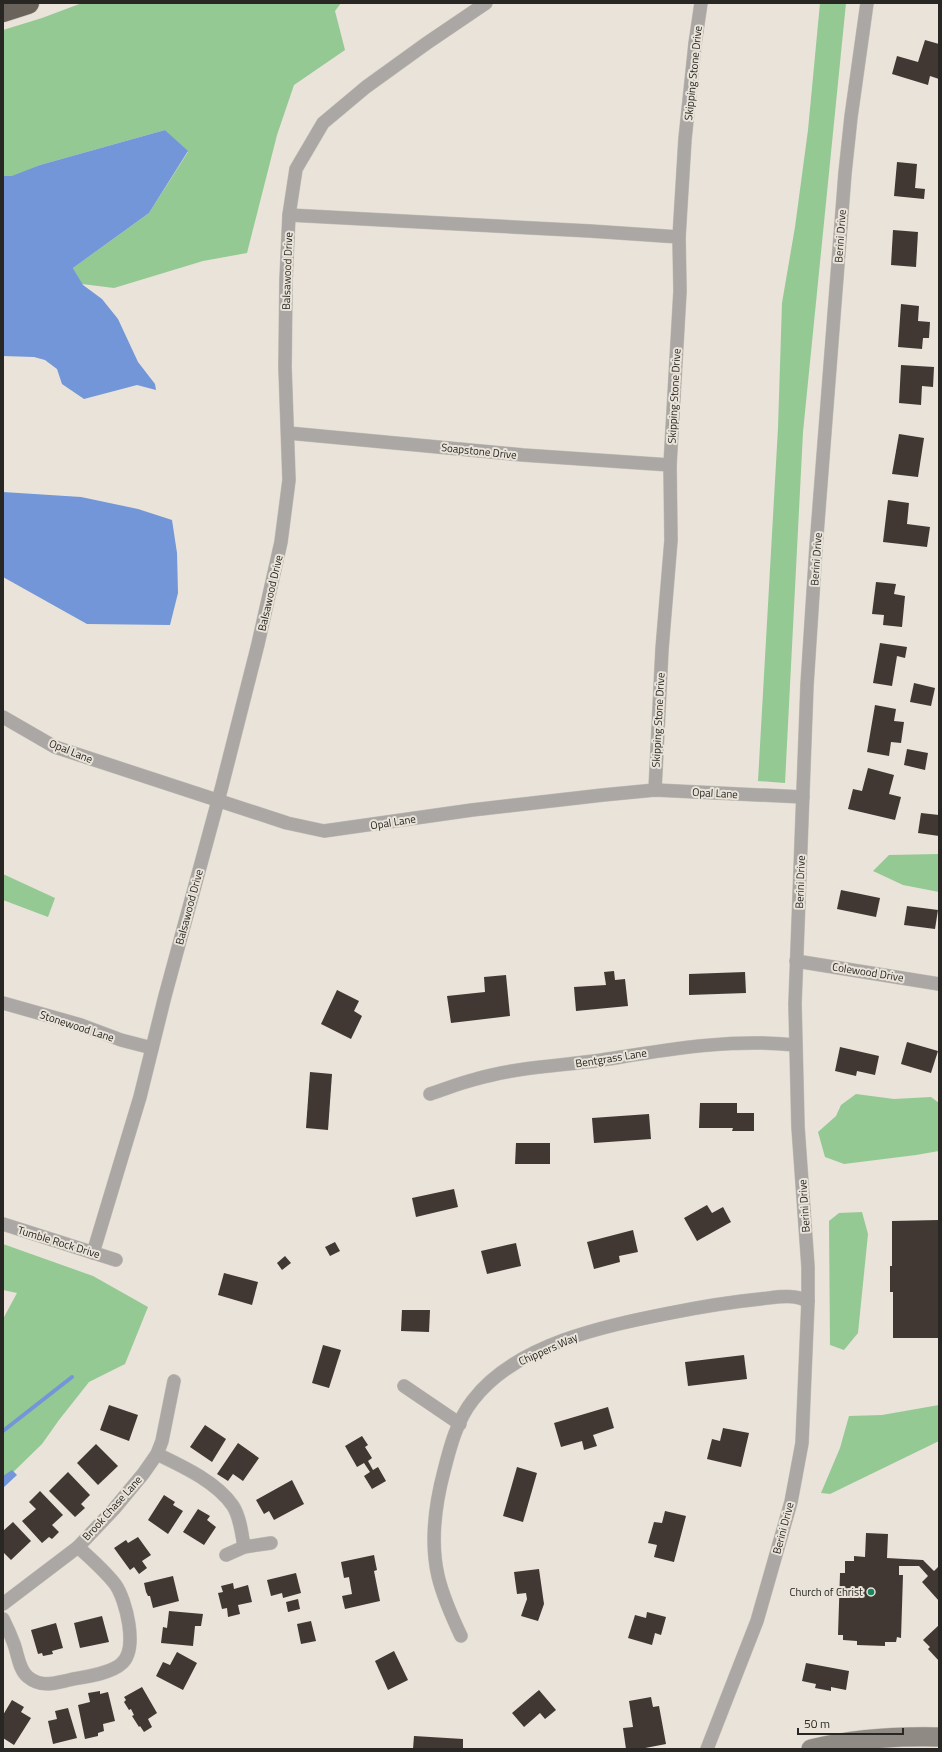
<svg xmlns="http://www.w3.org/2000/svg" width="942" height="1752" font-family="'Titillium Web',sans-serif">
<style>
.green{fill:#94c994}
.water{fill:#7296d8}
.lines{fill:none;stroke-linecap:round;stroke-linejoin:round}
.stream{stroke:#7296d8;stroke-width:4}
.building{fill:#413834}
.street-casing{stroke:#c6c1b8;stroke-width:14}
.secondary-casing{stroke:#c6c1b8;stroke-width:20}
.highway-casing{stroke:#c6c1b8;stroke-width:23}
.street{stroke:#aba7a4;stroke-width:13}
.secondary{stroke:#8f8a84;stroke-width:19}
.highway{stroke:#69635b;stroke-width:22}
.poi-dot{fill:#1a8561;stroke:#e9e3d9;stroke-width:1.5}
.labels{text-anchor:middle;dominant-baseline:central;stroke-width:4;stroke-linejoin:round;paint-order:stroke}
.street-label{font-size:11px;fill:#292723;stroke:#e9e3d9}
.poi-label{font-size:11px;fill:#292723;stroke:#e9e3d9;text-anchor:end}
</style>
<rect width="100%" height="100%" fill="#e9e3d9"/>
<!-- green -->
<g class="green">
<polygon points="82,3 341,3 335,11 345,50 294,85 277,135 247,253 203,261 114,288 82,284 73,268 149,213 188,152 165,130 40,165 12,177 3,176 3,30 42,18"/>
<polygon points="820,3 846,3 803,432 785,783 758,781 778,428 782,303 795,227 808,130"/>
<polygon points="939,854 939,892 903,885 873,871 889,855"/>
<polygon points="3,874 55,898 48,917 3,900"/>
<polygon points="856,1094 894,1099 931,1097 939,1103 939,1151 916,1155 844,1164 825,1157 818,1132 836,1116 841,1105"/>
<polygon points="862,1212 868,1234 858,1333 844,1350 830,1345 829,1221 839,1213"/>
<polygon points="3,1244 93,1276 148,1307 125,1364 89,1382 59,1420 42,1444 3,1482 3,1319 17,1293 3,1290"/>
<polygon points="939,1405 939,1441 830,1494 821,1493 840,1448 849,1416 882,1415"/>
</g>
<!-- water -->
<g class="water">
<polygon points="165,130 188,151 149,213 73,268 83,285 102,299 118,319 138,362 155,384 156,390 137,385 84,399 62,384 57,369 45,360 34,357 3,356 3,176 12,176 40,165"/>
<polygon points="3,492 81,497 138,509 172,520 177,553 178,593 170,625 87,624 3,577"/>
<polygon points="12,1470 17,1475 3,1488 3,1476"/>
</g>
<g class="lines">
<!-- stream -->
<polyline class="stream" points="3,1431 72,1377"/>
</g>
<!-- building -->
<g class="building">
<polygon points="925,40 939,44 939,79 930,76 928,85 892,74 897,56 918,62"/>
<polygon points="897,162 917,164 915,188 925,189 924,199 894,196"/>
<polygon points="893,230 918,232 916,267 891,265"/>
<polygon points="901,304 919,306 918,321 930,322 929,338 923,338 922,349 898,347"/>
<polygon points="901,365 934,367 933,387 922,386 921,405 899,403"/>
<polygon points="899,434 924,438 918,477 892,474"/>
<polygon points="888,500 909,503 907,524 930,527 927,547 883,542"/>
<polygon points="876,582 896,584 894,594 905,596 902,627 883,625 884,615 872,614"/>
<polygon points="880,643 907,647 905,658 897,656 892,686 873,683"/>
<polygon points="914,683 935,688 931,706 910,702"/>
<polygon points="875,705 896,709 894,721 904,722 901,743 891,742 889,756 867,752"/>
<polygon points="907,749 928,753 925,770 904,765"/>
<polygon points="868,768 894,775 889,794 901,797 895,820 848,809 853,789 862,791"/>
<polygon points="921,813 939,815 939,836 918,833"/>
<polygon points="841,890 880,898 876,917 837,909"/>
<polygon points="907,906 938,910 935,929 904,925"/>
<polygon points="614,971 615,980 625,979 628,1006 576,1011 574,987 606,985 604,972"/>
<polygon points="745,972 746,993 689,995 689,974"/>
<polygon points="506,975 510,1016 451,1023 447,996 485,992 484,977"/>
<polygon points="337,990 359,1001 354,1011 362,1016 351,1039 321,1024"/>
<polygon points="907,1042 938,1051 931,1073 901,1064"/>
<polygon points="840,1047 879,1056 875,1075 857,1071 856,1076 835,1071"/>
<polygon points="310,1072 332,1074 328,1130 306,1128"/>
<polygon points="700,1103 737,1103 737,1113 754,1113 754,1131 732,1131 733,1128 699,1128"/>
<polygon points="649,1114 651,1139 594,1143 592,1118"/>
<polygon points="516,1143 550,1143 550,1164 515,1164"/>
<polygon points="454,1189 458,1207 416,1217 412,1198"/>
<polygon points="707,1205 712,1213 723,1207 731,1222 697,1241 684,1218"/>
<polygon points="939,1220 939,1338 893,1338 893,1292 890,1292 890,1266 892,1266 892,1221"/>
<polygon points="633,1230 638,1252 619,1256 620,1262 594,1269 587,1242"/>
<polygon points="335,1242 340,1251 330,1256 325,1247"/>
<polygon points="516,1243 521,1266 487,1274 481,1251"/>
<polygon points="285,1256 291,1263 282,1270 277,1263"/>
<polygon points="224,1273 258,1282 252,1305 218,1295"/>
<polygon points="402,1310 430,1310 429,1332 401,1331"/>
<polygon points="323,1345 341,1350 329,1388 312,1383"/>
<polygon points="744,1355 747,1379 688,1386 685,1362"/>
<polygon points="109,1405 138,1415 129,1441 100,1430"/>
<polygon points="608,1407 614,1428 593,1435 597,1446 584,1450 582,1441 561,1447 554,1423"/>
<polygon points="205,1425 226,1439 212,1462 190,1447"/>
<polygon points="723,1428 749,1433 741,1467 707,1459 712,1439 720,1441"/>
<polygon points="362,1436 368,1445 365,1447 372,1458 368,1461 373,1470 378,1467 386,1481 372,1489 364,1476 370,1472 364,1463 357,1467 345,1446"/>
<polygon points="238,1443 259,1458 243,1481 233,1474 228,1481 217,1474"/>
<polygon points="96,1444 118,1466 98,1485 77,1463"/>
<polygon points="517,1467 537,1473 523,1522 503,1516"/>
<polygon points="68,1472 90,1495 81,1504 85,1508 75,1517 49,1491"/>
<polygon points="292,1480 304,1504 274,1520 269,1511 264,1514 256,1500"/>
<polygon points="40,1491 63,1515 52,1525 59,1532 52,1539 49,1537 42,1543 22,1521 36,1509 29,1502"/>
<polygon points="164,1495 175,1502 173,1505 183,1511 168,1534 148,1520"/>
<polygon points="198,1509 210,1516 207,1520 216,1527 204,1545 183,1532"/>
<polygon points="665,1511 686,1516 674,1562 654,1557 657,1545 648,1543 654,1522 662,1523"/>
<polygon points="13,1522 31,1541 11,1560 3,1552 3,1531"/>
<polygon points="866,1533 888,1534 887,1558 923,1560 934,1571 939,1566 939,1601 922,1582 928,1576 919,1566 899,1566 899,1575 903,1575 901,1638 897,1637 896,1642 885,1642 885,1646 857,1645 857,1641 843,1640 843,1635 838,1635 840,1573 845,1573 845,1561 854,1561 854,1556 865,1557"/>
<polygon points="138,1537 151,1555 142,1561 147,1568 139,1574 134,1567 130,1570 114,1548 126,1540 128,1543"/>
<polygon points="374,1555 377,1570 374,1571 380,1601 345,1609 342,1596 352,1594 349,1577 344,1578 341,1562"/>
<polygon points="539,1569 544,1604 538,1621 521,1616 527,1599 526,1593 517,1594 514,1572"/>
<polygon points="296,1573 301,1593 283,1598 282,1593 271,1596 267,1580"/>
<polygon points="173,1576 179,1601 153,1608 150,1596 148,1596 146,1592 144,1583"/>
<polygon points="233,1583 234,1589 248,1585 252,1602 238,1605 240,1614 228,1617 227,1608 222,1609 218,1593 223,1592 221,1586"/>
<polygon points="298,1599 300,1609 288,1612 286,1602"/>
<polygon points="169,1611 203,1614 201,1626 195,1626 193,1646 161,1643 163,1627 167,1628"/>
<polygon points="647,1612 666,1617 661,1635 655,1633 652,1645 628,1638 635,1615 646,1618"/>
<polygon points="102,1616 109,1642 80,1648 74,1623"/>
<polygon points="311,1621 316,1641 301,1644 297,1624"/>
<polygon points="56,1623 63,1648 52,1651 53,1654 43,1656 42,1653 38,1654 31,1630"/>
<polygon points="939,1625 939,1661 928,1649 930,1647 923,1640"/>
<polygon points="394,1651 408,1680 388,1690 375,1661"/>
<polygon points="177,1652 197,1663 183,1690 156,1676 163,1662 170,1665"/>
<polygon points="806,1663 849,1671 846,1690 831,1687 831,1691 815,1688 816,1684 802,1681"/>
<polygon points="142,1687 157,1713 148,1719 152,1727 144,1732 140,1726 139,1727 132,1716 134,1715 131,1709 129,1710 124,1702 126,1700 124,1697"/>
<polygon points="539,1690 556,1710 545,1719 540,1713 524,1727 512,1713"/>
<polygon points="100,1691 100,1694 108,1692 115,1721 103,1724 104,1731 98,1733 98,1736 85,1739 78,1705 90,1702 88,1693"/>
<polygon points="651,1697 653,1707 659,1706 666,1744 640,1749 626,1749 623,1728 633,1727 629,1701"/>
<polygon points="12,1700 24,1707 21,1712 31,1718 14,1745 3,1738 3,1715"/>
<polygon points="68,1708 77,1738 53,1744 48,1721 57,1719 55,1711"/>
<polygon points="414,1736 463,1739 463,1749 413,1749"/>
</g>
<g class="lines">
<defs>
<g id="street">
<polyline points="289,215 590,231 679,237"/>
<polyline points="288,433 523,455 670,465"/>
<polyline points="3,717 55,747 287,823 324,831 472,810 603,795 655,790 803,797"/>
<polyline points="655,790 662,649 671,540 670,465 680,291 679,237 685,139 695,44 701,3"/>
<polyline points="796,961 939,984"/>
<polyline points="3,1003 81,1025 121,1040 152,1048"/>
<path d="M430,1094c15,-5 30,-11 46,-15 41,-12 84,-13 126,-19 63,-10 129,-22 193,-15"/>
<polyline points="3,1224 116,1260"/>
<polyline points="93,1253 140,1097 165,996 222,786 258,644 281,542 289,480 285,367 286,280 289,215 296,169 323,123 366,87 427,43 486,3"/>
<polyline points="404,1386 460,1424"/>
<path d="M157,1454c25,12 60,28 76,52 7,11 9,28 11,41"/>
<polyline points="226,1555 244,1547 271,1543"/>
<polyline points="3,1604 78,1547 114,1509 143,1474 157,1454 162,1441 174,1381"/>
<path d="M3,1619c4,8 8,17 11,25 4,11 5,26 14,33 13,11 27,6 41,3 14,-3 41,-6 52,-16 18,-14 5,-65 -6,-80 -11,-14 -25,-26 -37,-37"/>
<path d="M461,1636c-9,-19 -18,-39 -23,-60 -8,-35 -3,-71 6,-105 6,-24 13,-51 29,-71 43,-56 131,-74 197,-87 30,-6 60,-11 90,-14 11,-1 24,-4 34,-2 5,0 10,3 14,4"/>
<polyline points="707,1749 757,1621 791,1502 802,1443 808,1301 808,1267 798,1127 795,1004 807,685 816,547 845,173 851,117 867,3"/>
</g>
<path id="secondary" d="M811,1749c41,-10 86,-13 128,-12"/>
<polyline id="highway" points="3,11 28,3"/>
</defs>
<!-- street casing -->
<use href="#street" class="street-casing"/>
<!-- secondary casing -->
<use href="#secondary" class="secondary-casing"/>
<!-- highway casing -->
<use href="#highway" class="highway-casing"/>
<!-- street -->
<use href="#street" class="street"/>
<!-- secondary -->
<use href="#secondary" class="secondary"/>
<!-- highway -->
<use href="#highway" class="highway"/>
</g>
<!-- markers -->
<circle class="poi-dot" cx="871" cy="1592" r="4"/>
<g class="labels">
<!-- street labels -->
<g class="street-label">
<text transform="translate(693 73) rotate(-84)">Skipping Stone Drive</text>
<text transform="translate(840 236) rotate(-86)">Berini Drive</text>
<text transform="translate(287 271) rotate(-88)">Balsawood Drive</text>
<text transform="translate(674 396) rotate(-87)">Skipping Stone Drive</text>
<text transform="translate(479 451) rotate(6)">Soapstone Drive</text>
<text transform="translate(816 559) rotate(-86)">Berini Drive</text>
<text transform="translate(270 593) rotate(-77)">Balsawood Drive</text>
<text transform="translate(658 720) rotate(-87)">Skipping Stone Drive</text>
<text transform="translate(71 751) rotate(22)">Opal Lane</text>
<text transform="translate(715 793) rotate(3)">Opal Lane</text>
<text transform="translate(393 822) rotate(-9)">Opal Lane</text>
<text transform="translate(800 882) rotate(-88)">Berini Drive</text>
<text transform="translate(189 907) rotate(-75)">Balsawood Drive</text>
<text transform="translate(868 972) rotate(9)">Colewood Drive</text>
<text transform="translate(77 1026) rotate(18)">Stonewood Lane</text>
<text transform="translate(611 1058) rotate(-9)">Bentgrass Lane</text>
<text transform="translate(804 1206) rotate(-94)">Berini Drive</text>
<text transform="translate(59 1242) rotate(17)">Tumble Rock Drive</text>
<text transform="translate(548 1349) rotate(-24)">Chippers Way</text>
<text transform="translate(112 1508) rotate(-48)">Brook Chase Lane</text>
<text transform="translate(783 1528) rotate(-75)">Berini Drive</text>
</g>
<!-- poi labels -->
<g class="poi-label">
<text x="863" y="1592">Church of Christ</text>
</g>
</g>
<!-- border -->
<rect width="942" height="1752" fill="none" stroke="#292723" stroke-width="8"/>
<!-- scale -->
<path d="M798 1728v6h105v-6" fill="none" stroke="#292723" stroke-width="2"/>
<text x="804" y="1728" font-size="12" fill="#292723" stroke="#e9e3d9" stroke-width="3" paint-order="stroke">50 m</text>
</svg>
